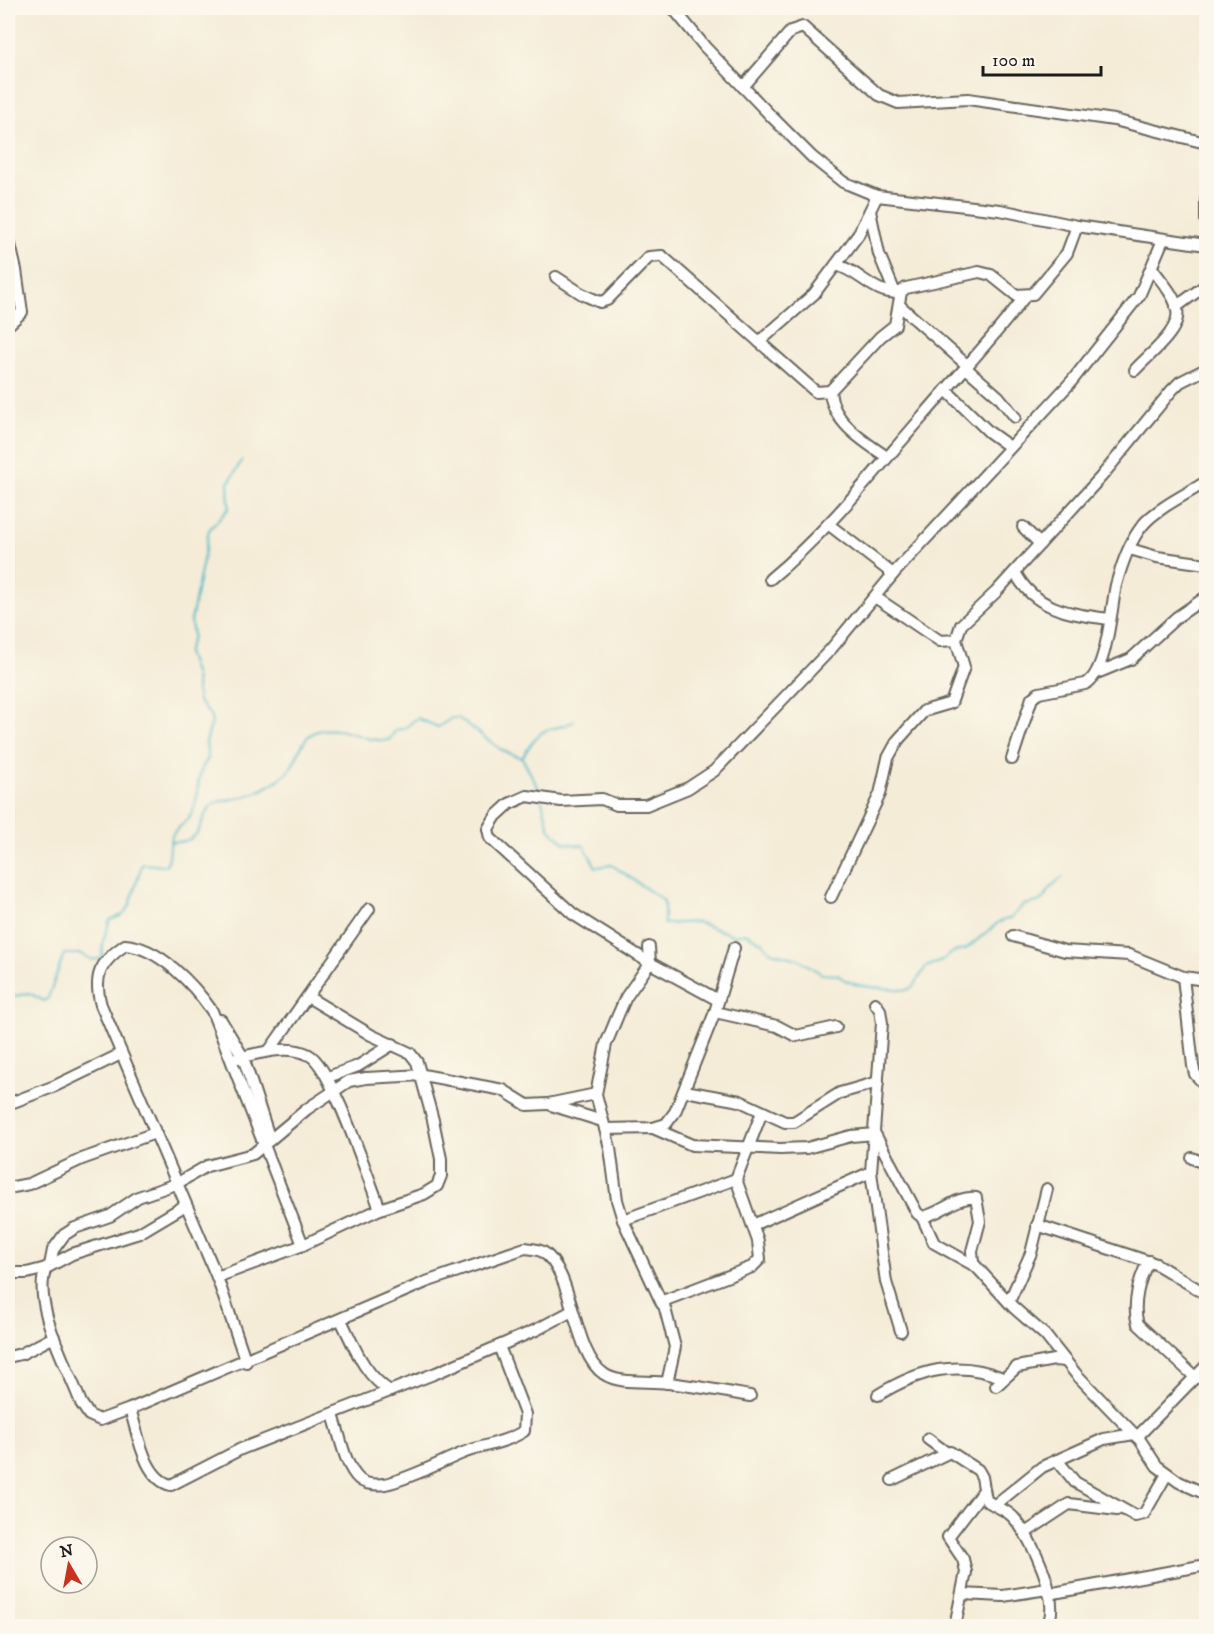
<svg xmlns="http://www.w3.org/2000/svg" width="1214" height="1634" font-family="'IM FELL DW Pica',serif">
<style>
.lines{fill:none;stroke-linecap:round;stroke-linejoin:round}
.stream{stroke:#4bb8c7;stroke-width:2}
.minor-casing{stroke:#68655d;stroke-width:14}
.minor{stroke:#fff;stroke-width:10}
</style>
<rect width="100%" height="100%" fill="#fbf7ec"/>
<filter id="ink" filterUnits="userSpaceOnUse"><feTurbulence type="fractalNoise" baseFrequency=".0167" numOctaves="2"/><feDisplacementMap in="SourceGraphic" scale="12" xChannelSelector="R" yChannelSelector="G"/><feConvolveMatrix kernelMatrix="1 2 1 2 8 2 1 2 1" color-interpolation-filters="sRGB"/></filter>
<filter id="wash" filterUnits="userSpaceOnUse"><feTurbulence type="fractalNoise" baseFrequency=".008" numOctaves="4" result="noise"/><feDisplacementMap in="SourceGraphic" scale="24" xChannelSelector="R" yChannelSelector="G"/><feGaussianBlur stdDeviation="1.35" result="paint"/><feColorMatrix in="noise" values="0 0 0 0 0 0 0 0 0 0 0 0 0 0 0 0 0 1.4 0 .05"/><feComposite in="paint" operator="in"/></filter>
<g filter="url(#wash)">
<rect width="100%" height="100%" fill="#f5ecd7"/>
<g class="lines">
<!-- stream -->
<g class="stream">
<path d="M541,793l-19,-35c6,-10 15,-25 25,-28 11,-4 18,-3 27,-9"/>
<path d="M542,801l7,27 16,15 19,3 12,21 16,-2 52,36v23l33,-2 36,13 12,-2 17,9 9,10 27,7 24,15 16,1c16,15 47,12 69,15l6,-3 13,-20 16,-6 11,-9 13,-3 33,-27 12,-4 12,-13c31,-3 17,-14 40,-28"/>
<path d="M172,842c37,2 23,-28 44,-39 6,-3 15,-3 22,-5 18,-4 34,-12 48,-24 14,-14 13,-41 36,-44 24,-4 44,13 67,10l7,-10 9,-2 12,-10 21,9 14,-9h6l45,33 19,7"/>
<path d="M8,998l21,-5 15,8 4,-3 16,-44h17l12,6 9,-2 1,-17 7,-21 13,-5 7,-10 12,-41 23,2c8,-10 2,-21 8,-32 5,-8 15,-12 19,-21 9,-17 2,-39 16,-54l-2,-17 6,-20 -2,-7 -12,-14 -3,-25 -8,-23 6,-17 -2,-15 18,-91 20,-22 -1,-24 14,-24"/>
</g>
</g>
</g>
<g filter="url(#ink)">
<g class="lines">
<defs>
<g id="minor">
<polyline points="673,8 705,47 771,116 812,157 843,182 877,196 1000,210 1077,226 1206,245"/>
<polyline points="743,87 791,31 803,27 879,95 898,103 968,99 1114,120 1206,143"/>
<polyline points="1206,198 1206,221"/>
<polyline points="870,211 879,254 895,293"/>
<polyline points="8,236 16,270 22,312 8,325"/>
<path d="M836,265c23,5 38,31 64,27"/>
<polyline points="556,277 582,294 600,302 607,300 649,257 662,256 816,392 830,391 880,337 895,325 901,292 906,288 979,272 991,275 1016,295 1033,294 1067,253 1077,226"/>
<polyline points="899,305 968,366"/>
<polyline points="1176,307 1206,285"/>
<polyline points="759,342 814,294 858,235 877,196"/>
<polyline points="966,368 999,397 1015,417"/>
<path d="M1135,370c13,-15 47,-39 42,-61 -2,-14 -17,-29 -25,-41"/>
<polyline points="946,390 989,432 1010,447"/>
<path d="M830,391c2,31 33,50 57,66"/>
<polyline points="828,524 893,574"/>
<polyline points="1023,527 1040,544"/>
<polyline points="1130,549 1157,557 1206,564"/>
<path d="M1015,572c19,38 56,42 95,47"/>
<path d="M770,579c58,-48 104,-107 154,-164 34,-40 70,-77 101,-119"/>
<polyline points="875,597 940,641 956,640"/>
<polyline points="1097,673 1131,659 1177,617 1206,597"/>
<path d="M1012,759l20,-61 7,-5 46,-9c22,-10 26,-76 31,-99 5,-18 14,-44 26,-59 12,-16 46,-33 64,-44"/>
<polyline points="831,897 880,794 888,758 898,740 924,711 951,703 964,667 956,640 961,625 996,592 1101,477 1172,390 1180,382 1206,369"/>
<polyline points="1013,936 1065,951 1129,955 1183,977 1206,980"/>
<polyline points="649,947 650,963 626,997 618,1015 606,1044 596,1094 610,1148 617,1200 623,1220 662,1304"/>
<polyline points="1183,977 1193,1066 1195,1074 1206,1086"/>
<polyline points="718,1000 650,963 573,914 490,838 488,829 496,816 509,804 527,796 561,801 602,799 617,805 646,805 688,788 714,771 831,649 895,572 1071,382 1139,296 1163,240"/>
<polyline points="875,1003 880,1010 882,1023 871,1172 886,1282 901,1331"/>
<polyline points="715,1012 777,1026 796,1036 836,1027"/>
<polyline points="221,1020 243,1057 270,1140"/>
<polyline points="269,1051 369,909"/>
<path d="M232,1059c23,-4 55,-16 77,-4 22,10 60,126 71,154"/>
<polyline points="328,1077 358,1066 393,1044"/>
<polyline points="685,1091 740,1101 785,1122 794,1122 840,1093 878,1082"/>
<polyline points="8,1104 55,1086 121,1054"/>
<polyline points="551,1105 602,1121"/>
<path d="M653,1128l39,17 88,4 27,-1 44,-12 24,-2 42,79 5,4c19,-3 35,-22 54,-19l4,23 -8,30 1,12 40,44 32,28 31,39 64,66 17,26 22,16 27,12"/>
<polyline points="605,1129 653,1128 666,1124 675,1112 715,1012 734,948"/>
<polyline points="1192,1158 1206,1164"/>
<polyline points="8,1188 29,1184 82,1159 155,1133"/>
<path d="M186,1205l-47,28 -67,21 -26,14c-15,36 22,99 35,135l8,12 11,5 30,-11 296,-127 99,-34c6,1 13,1 18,4 31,20 30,102 61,122 16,11 45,6 64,9 27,3 54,8 82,13"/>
<polyline points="922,1217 934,1243 975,1266"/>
<polyline points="623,1220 736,1179"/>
<polyline points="753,1225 871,1172"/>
<polyline points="1037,1225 1156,1264 1206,1294"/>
<path d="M1149,1261c-10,16 -17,45 -11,63l58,54"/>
<polyline points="50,1265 53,1250 64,1235 75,1228 110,1216 138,1197 176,1184 207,1166 253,1154 307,1109 349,1081 366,1078 423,1075 503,1090 527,1105 548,1104 596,1094"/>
<polyline points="8,1273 27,1273 46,1268"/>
<polyline points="217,1277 303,1245 380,1209 424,1194 437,1186 441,1176 441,1159 433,1120 417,1062 410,1053 371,1035 308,997"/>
<polyline points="1009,1302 1031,1253 1047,1189"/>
<path d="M341,1320c13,26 23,55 49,71"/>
<polyline points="8,1357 21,1354 54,1337"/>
<path d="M246,1362l-29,-85 -116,-272c-8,-29 -1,-43 24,-60 34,2 69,40 87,66l91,234"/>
<polyline points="667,1383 675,1347 663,1301 752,1267 760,1259 758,1241 736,1179 762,1112"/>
<polyline points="996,1386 1017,1367 1054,1360 1065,1361"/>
<path d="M878,1395c41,-25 79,-36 125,-17"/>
<path d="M130,1409c8,24 14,70 41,76l70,-36 195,-76 100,-43 36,-19"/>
<path d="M333,1415c7,19 11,50 26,64 7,6 18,6 26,5 27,-6 53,-21 78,-31 20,-8 43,-10 61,-22l1,-17 -26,-68"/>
<polyline points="1137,1437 1206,1366"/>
<polyline points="928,1439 947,1453"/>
<polyline points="1057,1460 1075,1482 1135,1516 1144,1514 1167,1474"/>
<path d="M892,1480l58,-28 28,18 4,7 4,23c9,7 20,9 28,18 18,21 48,82 33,108"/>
<polyline points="995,1505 1042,1467 1104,1439 1134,1434"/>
<polyline points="1025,1533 1069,1504 1117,1510"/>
<polyline points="962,1594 1003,1596 1047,1589"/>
<polyline points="1048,1594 1206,1565"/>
<polyline points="955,1626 966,1572 963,1559 948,1537 984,1490"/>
</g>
</defs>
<!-- minor casing -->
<use href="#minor" class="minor-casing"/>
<!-- minor -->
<use href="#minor" class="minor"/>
</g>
</g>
<!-- margin -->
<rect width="1214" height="1634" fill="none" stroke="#fbf7ec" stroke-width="30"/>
<!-- north arrow -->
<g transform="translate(69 1565) rotate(350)"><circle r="28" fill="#fbf7ec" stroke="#a29f99" stroke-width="1.5"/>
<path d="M0-4.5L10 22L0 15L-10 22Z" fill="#c8321e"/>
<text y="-9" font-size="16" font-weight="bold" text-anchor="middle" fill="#1c1c1c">N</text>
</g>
<!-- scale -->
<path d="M983 66v9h118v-9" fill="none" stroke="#1c1c1c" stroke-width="3"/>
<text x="992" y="66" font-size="18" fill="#1c1c1c" stroke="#fbf7ec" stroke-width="4.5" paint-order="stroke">100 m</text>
</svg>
